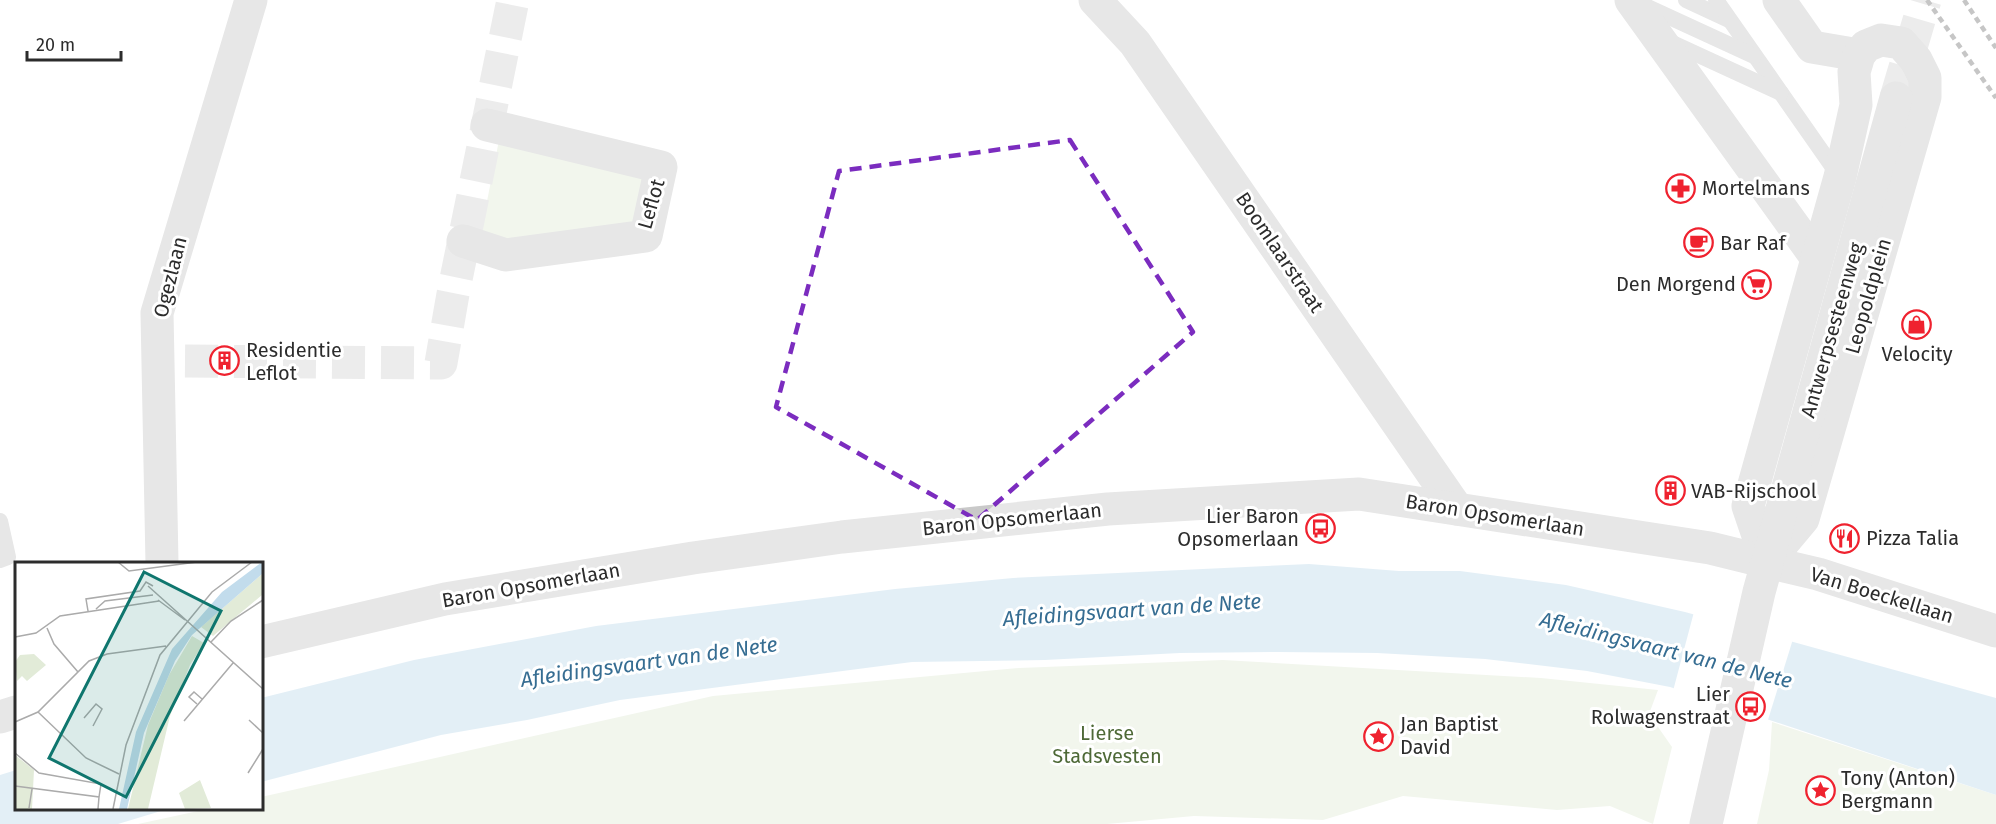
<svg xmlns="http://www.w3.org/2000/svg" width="1996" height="824" font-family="'Fira Sans',sans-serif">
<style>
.green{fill:#e2ebd8}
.water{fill:#c2dcec}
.pier{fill:#fff}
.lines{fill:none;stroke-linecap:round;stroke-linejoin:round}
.minor-tunnel{stroke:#d5d5d5;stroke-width:33;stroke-dasharray:33 16;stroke-linecap:butt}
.tertiary-tunnel{stroke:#d5d5d5;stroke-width:33;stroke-dasharray:33 16;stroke-linecap:butt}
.service{stroke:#c9c9c9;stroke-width:16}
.minor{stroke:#c9c9c9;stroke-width:33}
.tertiary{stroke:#c9c9c9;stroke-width:33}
.rail{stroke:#818181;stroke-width:4.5;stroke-dasharray:6 4.5;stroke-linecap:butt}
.marked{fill:none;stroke:#7b2cbf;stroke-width:4.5;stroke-dasharray:12 8;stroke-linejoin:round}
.labels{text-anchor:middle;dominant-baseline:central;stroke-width:6;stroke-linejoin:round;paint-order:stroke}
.poi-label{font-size:20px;fill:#2c2c2c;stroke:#fff;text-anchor:start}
.street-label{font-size:20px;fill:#2c2c2c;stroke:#fff}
.park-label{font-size:20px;fill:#4e6937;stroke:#fff}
.water-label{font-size:21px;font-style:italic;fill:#366d92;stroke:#fff}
.inset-road{fill:none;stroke:#ababab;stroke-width:1.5}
.view{fill:#0f766e;fill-opacity:0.15;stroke:#0f766e;stroke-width:3}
.inset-edge{fill:none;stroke:#2c2c2c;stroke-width:3}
</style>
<rect width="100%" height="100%" fill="#fff"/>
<!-- green -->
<g class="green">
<polygon points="499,140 649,175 638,225 508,246 480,237"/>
<polygon points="1223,660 1541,678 1658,690 1649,714 1672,747 1653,824 1610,806 1557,810 1403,796 1323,820 1194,816 1107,824 138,824 212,808 261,808 261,797 713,696 1019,668"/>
<polygon points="1772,722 1996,795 1996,824 1757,824 1769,770"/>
</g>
<!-- water -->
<g class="water">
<polygon points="1309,564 1399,571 1460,571 1566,585 1685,612 1996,698 1996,795 1670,687 1587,671 1485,659 1377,653 1278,652 1180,653 1045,660 912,662 620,700 527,720 441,735 261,782 261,698 414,660 596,626 895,589 1013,578"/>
<polygon points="16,770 16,808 171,808 118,824 0,824 0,775"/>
</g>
<!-- pier -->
<polygon class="pier" points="1694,612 1793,639 1767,723 1673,691"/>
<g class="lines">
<!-- minor-tunnel -->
<polyline class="minor-tunnel" points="185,361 441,363 453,294 513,0"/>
<!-- tertiary-tunnel -->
<polyline class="tertiary-tunnel" points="1896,98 1925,0"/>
<!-- service -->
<g class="service">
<polyline points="1686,0 1729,20"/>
<polyline points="1716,0 1839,176"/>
<polyline points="1641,4 1754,56"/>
<polyline points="1668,41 1781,93"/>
<polyline points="0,521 8,557 0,560"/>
</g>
<!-- minor -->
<g class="minor">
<polyline points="1095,0 1135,43 1457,509"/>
<polyline points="1631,0 1816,257"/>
<polyline points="1779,0 1812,47 1859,55"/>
<polygon points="1881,40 1901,43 1916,60 1925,78 1925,97 1803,519 1767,562 1748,506 1840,177 1856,105 1854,72 1859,55 1866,46"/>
<polyline points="463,241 506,255 646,236 661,167 487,125"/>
<polyline points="162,563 157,313 251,0"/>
<polyline points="261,642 445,599 693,558 842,537 1108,509 1359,494 1710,548 1767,562"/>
<polyline points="0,717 16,712"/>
</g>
<!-- tertiary -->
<g class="tertiary">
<polyline points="1767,562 1818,574 1996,631"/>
<polyline points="1706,824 1759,592 1896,98"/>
</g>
<!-- rail -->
<g class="rail">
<polyline points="1927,0 1996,98"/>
<polyline points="1964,0 1996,48"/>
</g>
</g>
<!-- marked area -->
<path d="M0 0H1996V824H0ZM1070,140l123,192 -216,188 -201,-113 63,-236z" fill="#fff" fill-opacity=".55" fill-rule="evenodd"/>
<path class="marked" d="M1070,140l123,192 -216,188 -201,-113 63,-236z"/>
<!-- icons -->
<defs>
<symbol id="pharmacy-ring" viewBox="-11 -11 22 22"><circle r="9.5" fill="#fff" stroke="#ef222f" stroke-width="1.5"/><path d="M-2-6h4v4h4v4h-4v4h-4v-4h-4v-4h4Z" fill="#ef222f"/></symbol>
<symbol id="cafe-ring" viewBox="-11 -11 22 22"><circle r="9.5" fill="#fff" stroke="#ef222f" stroke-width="1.5"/><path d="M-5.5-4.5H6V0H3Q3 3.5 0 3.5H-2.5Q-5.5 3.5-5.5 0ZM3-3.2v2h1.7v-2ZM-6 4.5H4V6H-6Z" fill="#ef222f"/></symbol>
<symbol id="supermarket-ring" viewBox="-11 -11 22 22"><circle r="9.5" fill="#fff" stroke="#ef222f" stroke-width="1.5"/><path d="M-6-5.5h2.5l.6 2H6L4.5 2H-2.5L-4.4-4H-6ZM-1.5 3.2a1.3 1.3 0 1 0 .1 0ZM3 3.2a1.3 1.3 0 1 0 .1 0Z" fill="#ef222f"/></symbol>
<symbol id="shop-ring" viewBox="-11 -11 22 22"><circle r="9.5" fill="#fff" stroke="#ef222f" stroke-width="1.5"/><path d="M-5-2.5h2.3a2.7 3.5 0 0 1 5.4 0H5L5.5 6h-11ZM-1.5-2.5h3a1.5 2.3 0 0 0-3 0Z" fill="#ef222f"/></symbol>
<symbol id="building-ring" viewBox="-11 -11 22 22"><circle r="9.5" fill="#fff" stroke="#ef222f" stroke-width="1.5"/><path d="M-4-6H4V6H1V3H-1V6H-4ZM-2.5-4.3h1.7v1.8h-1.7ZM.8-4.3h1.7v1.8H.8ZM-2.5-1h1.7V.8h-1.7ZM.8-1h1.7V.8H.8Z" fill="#ef222f"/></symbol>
<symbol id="bus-ring" viewBox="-11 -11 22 22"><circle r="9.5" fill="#fff" stroke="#ef222f" stroke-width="1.5"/><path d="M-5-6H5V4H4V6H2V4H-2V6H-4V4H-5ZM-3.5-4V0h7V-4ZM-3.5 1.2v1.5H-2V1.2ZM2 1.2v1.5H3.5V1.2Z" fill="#ef222f"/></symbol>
<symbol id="restaurant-ring" viewBox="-11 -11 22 22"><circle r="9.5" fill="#fff" stroke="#ef222f" stroke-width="1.5"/><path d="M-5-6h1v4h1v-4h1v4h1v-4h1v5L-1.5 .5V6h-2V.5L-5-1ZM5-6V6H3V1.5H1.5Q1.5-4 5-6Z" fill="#ef222f"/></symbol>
<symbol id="sight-ring" viewBox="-11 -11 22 22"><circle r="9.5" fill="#fff" stroke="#ef222f" stroke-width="1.5"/><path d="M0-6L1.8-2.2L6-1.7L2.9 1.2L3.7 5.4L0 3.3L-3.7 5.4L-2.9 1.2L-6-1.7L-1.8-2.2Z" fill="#ef222f"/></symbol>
</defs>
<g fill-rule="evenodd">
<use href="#pharmacy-ring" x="1664" y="172" width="33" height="33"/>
<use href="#cafe-ring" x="1682" y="226" width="33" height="33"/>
<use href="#supermarket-ring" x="1740" y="268" width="33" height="33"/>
<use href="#shop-ring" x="1900" y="308" width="33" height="33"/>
<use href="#building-ring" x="208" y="344" width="33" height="33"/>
<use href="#building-ring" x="1654" y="474" width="33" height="33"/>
<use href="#bus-ring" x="1304" y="512" width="33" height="33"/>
<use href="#restaurant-ring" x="1828" y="522" width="33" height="33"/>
<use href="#bus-ring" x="1734" y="690" width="33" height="33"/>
<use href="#sight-ring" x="1362" y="720" width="33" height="33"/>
<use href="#sight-ring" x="1804" y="774" width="33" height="33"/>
</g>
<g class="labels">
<!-- poi labels -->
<g class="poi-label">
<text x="1702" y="188">Mortelmans</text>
<text x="1720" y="243">Bar Raf</text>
<text x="1736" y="284" text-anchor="end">Den Morgend</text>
<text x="246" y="350">Residentie<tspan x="246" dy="23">Leflot</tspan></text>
<text x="1917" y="354" text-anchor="middle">Velocity</text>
<text x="1691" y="491">VAB-Rijschool</text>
<text x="1299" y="516" text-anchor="end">Lier Baron<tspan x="1299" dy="23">Opsomerlaan</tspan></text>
<text x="1866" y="538">Pizza Talia</text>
<text x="1730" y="694" text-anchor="end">Lier<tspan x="1730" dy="23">Rolwagenstraat</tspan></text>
<text x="1400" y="724">Jan Baptist<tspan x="1400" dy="23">David</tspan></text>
<text x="1841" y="778">Tony (Anton)<tspan x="1841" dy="23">Bergmann</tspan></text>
</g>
<!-- street labels -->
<g class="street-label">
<text transform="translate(651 204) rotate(-74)">Leflot</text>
<text transform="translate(1280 252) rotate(56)">Boomlaarstraat</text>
<text transform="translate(170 277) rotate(-76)">Ogezlaan</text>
<text transform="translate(1868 296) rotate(-74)">Leopoldplein</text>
<text transform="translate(1832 330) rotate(-74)">Antwerpsesteenweg</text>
<text transform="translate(1495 515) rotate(9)">Baron Opsomerlaan</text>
<text transform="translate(1012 519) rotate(-6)">Baron Opsomerlaan</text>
<text transform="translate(531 585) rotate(-10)">Baron Opsomerlaan</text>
<text transform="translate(1882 595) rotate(17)">Van Boeckellaan</text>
</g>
<!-- park labels -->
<g class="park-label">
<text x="1107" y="733">Lierse<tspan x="1107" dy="23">Stadsvesten</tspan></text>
</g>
<!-- water labels -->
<g class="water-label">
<text transform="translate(1132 610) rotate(-4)">Afleidingsvaart van de Nete</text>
<text transform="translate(1666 650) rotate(14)">Afleidingsvaart van de Nete</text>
<text transform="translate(649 662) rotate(-8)">Afleidingsvaart van de Nete</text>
</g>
</g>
<!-- overview -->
<g transform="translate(15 562)">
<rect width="248" height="248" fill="#fff"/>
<path d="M247,12v21l-49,41 -12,-9zM177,74l12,7 -14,22 -20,51 -22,93h-20l20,-84 21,-50zM19,92l12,11 -19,16 -5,-5 -5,5 -2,-19 5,-7zM0,193l19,15 -2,39h-17zM185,218l11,28 -26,1 -6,-16z" fill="#e2ebd8"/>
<path d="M247,0v12l-70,61 -17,26 -31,72 -17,76h-8l17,-77 36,-83 50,-57z" fill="#c2dcec"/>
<path class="inset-road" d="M103,0l11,9 68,-9M133,24l115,103M143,38l27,20M81,47l9,-8 48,-6M73,49l-2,-12 54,-8 6,-9 7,4M32,66l7,16 24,28M0,75l21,-4 24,-17 99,-15M196,80l20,-21 32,-21M182,142l-8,-7 5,-5 8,7M23,150l48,46 33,16M69,156l12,-14 6,5 -9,17M234,158l14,13M169,159l49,-58M0,160l23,-10 51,-51 18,-7 59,-8M0,191l24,20 62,11 -2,13M233,211l15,-24M0,224l84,11 -1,12M14,246l3,-19M98,247l13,-64 34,-90 52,-63 40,-30"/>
<path class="view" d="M129,10l77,39 -95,186 -77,-39z"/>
<rect width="248" height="248" class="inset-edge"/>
</g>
<!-- scale -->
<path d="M27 51v9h94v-9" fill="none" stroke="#2c2c2c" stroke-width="3"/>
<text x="36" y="51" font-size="18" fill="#2c2c2c" stroke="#ffffff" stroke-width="4.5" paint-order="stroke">20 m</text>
</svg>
